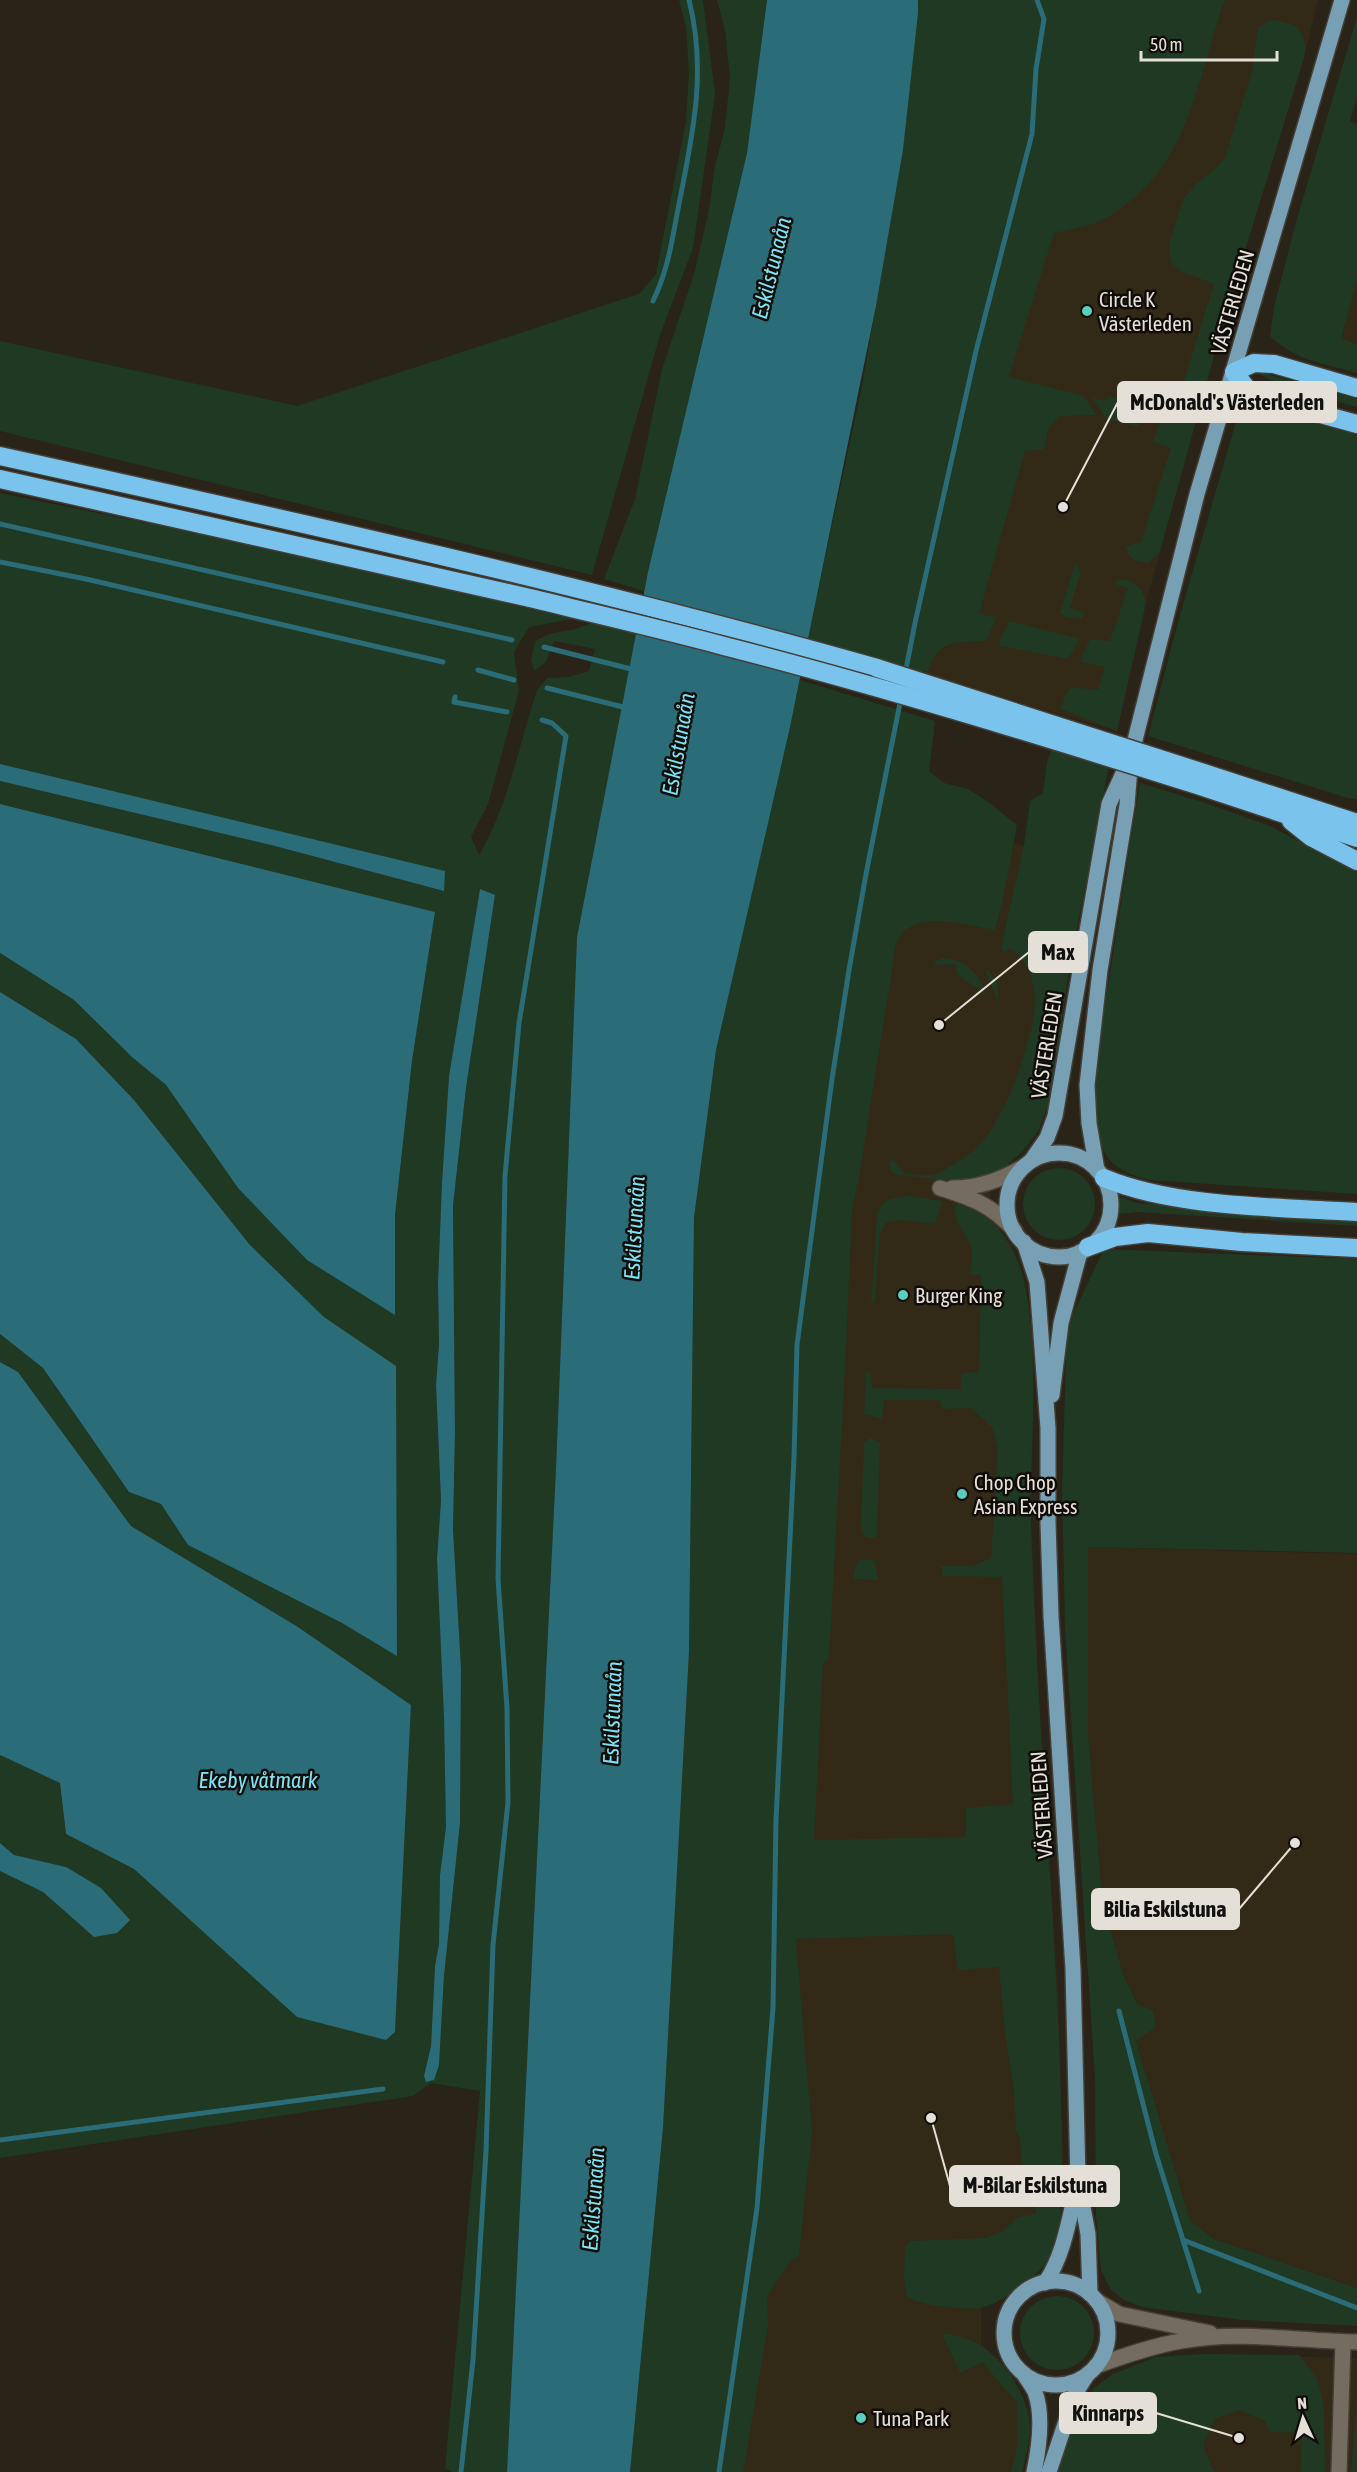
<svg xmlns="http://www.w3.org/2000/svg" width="1357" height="2472" font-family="'Asap Condensed',sans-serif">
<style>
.built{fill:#332917}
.green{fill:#203922;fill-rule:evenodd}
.water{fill:#2a6c78}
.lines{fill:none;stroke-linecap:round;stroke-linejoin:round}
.stream{stroke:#2a6c78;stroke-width:5}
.minor-casing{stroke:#443f36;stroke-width:18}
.major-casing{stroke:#443f36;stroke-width:18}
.highway-casing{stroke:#443f36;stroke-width:21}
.minor{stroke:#746c5e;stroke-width:15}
.major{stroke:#78a0b4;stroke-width:15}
.highway{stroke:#7ac3ed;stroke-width:18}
.highway-bridge-casing{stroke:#443f36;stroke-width:21;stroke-linecap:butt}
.highway-bridge{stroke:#7ac3ed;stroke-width:18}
.poi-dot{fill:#58cec0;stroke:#100d08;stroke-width:2}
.labels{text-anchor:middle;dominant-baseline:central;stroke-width:5;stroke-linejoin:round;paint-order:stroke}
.poi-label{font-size:21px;fill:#e4e0d8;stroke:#100d08;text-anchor:start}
.street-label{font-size:21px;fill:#e4e0d8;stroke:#100d08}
.water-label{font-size:22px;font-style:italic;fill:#7de3f6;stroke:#100d08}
.leader{fill:none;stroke:#e4e0d8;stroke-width:2}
.callout-dot{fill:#e4e0d8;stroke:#100d08;stroke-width:2}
.callout{fill:#e4e0d8;stroke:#e4e0d8;stroke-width:2}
.callout-label{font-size:22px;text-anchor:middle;font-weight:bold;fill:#111}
</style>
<rect width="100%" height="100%" fill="#2a2318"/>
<!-- built -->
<g class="built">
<polygon points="1225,0 1318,0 1304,58 1225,316 1146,603 1117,731 914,671 1030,233 1219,17"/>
<polygon points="1357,283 1357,344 1341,338"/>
<polygon points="1013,843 1089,860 1039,1129 1024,1150 993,1177 990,1198 998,1226 1011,1246 1025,1284 1033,1340 1031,1523 1043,1776 1058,1995 1063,2158 1061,2214 1044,2266 997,2302 981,2308 981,2344 997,2359 1019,2389 1029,2419 1027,2450 1022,2472 726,2472 788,1933 875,922"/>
<polygon points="1088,1547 1357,1554 1357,2288 1214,2239 1190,2220 1136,2041 1138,2005 1124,1976 1103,1905 1088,1733"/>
<polygon points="1203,2354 1357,2358 1357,2472 1058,2472 1078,2410 1094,2388 1113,2374 1156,2357"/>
</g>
<!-- green -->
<g class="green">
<polygon points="679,0 703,0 715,94 693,248 660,335 592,575 0,431 0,341 297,406 639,294 656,274 686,121 689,73 686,27"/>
<polygon points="717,0 767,0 747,153 644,591 604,579 635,499 662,369 695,271 709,209 715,166 725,128 730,77 725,30"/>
<path d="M918,0h307c-26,70 -33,153 -95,201 -12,10 -25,19 -40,24 -11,3 -24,5 -36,8l-45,144 75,19 12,19 -36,1 -11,11 -5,22 -19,2 -46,163 18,3 -11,24c-30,1 -47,-2 -58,30h-14l-107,-30 54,-250 15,-85 27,-156z"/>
<path d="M1357,17v79l-7,25 7,3v159l-16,55 16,6v29c-34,-10 -61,-12 -87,-37l4,-29 22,-85z"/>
<path d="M1272,20c25,2 37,12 32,38l-79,258 -65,235 -12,12 -14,-3 -6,-5 -2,-9 15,-4 30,-94 -18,-6 10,-28 10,2 41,-132 -34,-13 -10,-10 -1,-17 14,-45 15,-17 16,-12 11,-13 27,-85 6,-45z"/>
<polygon points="1263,373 1357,399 1357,407 1285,387 1259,374"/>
<polygon points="1108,396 1138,403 1143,410 1138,427 1106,418 1092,398 1106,401"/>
<polygon points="1272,406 1357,434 1357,799 1348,798 1148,736 1178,622 1235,425 1257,408"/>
<path d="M0,493l318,65 254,61 -43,8 -15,25 5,39 -31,113 -17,33 8,18c29,-49 40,-110 58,-165l10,-12 22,-1 20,-6 6,-22 -41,-8 -8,21 -12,9 -3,-11 4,-19c21,-13 34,-7 56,-18l45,11 -59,303 -21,531 -49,1004h-55l-7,-4 35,-377 -49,-8 -18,13 -413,62v-287l43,21 51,45 -28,-70 -52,-12 -14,-12v-88l60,28 6,51 68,35 163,148 98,15 16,-327 -113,-78 -167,-101 -113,-154 -18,-10v-28l43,34 86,124 32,12 27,41 154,78 55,32 -2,-289 -71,-49 -74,-72 -116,-145 -58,-61 -76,-47v-39l74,47 59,58 33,27 72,103 157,126v-99l17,-154 23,-149 -435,-108v-23l271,64 172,46 -443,-127zM480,889l15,7 -29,192 -13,118 2,227 -2,96 8,139 -1,155 -16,153 -5,89 -8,18 -7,-7 7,-30 4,-80 4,-22 1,-69 6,-48 -2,-109 -7,-159 4,-59 -5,-115 3,-41 -1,-62 4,-100 7,-106z"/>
<polygon points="1075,563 1081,571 1070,608 1085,613 1082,619 1066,617 1060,613"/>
<path d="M1125,579c13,5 18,11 21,24l-29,128 -56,-22 4,-14 6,-8 27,3 7,-23 -25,-5 10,-23 20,2 18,-53 -14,-4 3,-4z"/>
<polygon points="1009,621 1080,639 1068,659 1000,646 1000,640"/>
<path d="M800,680l135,41 -6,50 15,12 24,6 19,12 30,24 -13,69 -9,36c-29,-5 -79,-22 -97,10 -4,6 -4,17 -5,23l-34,215 -7,33 -7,160 -16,287 -6,6 -9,176 152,-3v-29l47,-4 -11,-227 -60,-1v-10h31l18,-8 7,-109 -6,-22 -21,-19 -28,1 -3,-9h-56l-2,19 -18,-5 2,-42 5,1 1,15 89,1v-16l18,-1 2,-97 -12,-1c11,-37 -12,-37 -15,-66l5,-6c37,13 59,47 66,84 16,78 4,160 6,239 5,182 23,363 29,545 1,42 3,84 1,125 0,16 0,35 -6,50 -2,7 -7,17 -12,22 -12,12 -46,39 -63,41 -18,2 -57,-2 -73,-11l-3,-18 1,-34 6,-4 75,-3 17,-7 15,-14 18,-3 -1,-25 -10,1 -5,-51 -4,-8 -2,-42 -9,-56 -6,-66 -41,3 -5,-36 -157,5 16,192 -13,124 -9,7 -23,34 1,30 -25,146h-113l33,-344 26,-476 5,-434 22,-168z"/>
<path d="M1052,749l57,17 -39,198 -20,136 -11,29 -15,21 -16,14 -10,8 -21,7 -16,2 -65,-6 -6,-5 -1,-9 5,-1 10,13c9,1 24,4 32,1 9,-4 32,-18 39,-25 30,-27 58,-108 60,-148 0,-20 -8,-42 -25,-52l-7,3 -2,-5 23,-102 6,-44 13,-8 4,-31z"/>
<path d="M1140,783l63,19 67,24 87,46v322l-208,-14c-11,-3 -25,-7 -34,-15 -25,-21 -21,-75 -19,-104z"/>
<path d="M942,958c24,1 37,15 44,37l-29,-21 -1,-10 -21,1v-4z"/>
<polygon points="988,970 997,983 999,1004 986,972"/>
<circle cx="1059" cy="1204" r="36"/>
<path d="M908,1196l34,5 -7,23 -34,-4 -15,2 -6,12 -5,66 -4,7 6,-92c7,-17 13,-17 31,-19z"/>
<polygon points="1122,1197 1137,1203 1357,1218 1357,1226 1137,1212 1119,1214 1119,1199"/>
<polygon points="1104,1249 1357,1259 1357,1553 1088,1547 1088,1733 1103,1905 1124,1976 1138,2005 1153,2010 1156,2027 1136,2041 1190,2220 1214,2239 1357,2288 1357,2326 1243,2320 1142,2307 1124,2300 1111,2290 1101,2270 1096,2217 1095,2077 1065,1630 1062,1487 1067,1327"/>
<polygon points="870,1438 880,1442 877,1534 874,1539 865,1537 861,1529 864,1443"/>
<polygon points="864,1559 875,1561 878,1580 853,1579 857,1562"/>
<circle cx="1057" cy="2333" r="37"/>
<path d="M942,2334c44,0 78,43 87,83 3,17 -3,39 -7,55h-11l6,-24v-45l-35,-41 -22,11z"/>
<polygon points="1203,2354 1299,2355 1317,2378 1324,2407 1325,2472 1301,2472 1302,2433 1269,2432 1265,2421 1240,2410 1215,2419 1203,2445 1213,2470 1218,2472 1058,2472 1078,2410 1094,2388 1113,2374 1156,2357"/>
<polygon points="1357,2396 1357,2472 1351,2472"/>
</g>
<!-- water -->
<g class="water">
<polygon points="767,0 918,0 918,13 903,150 876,306 790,727 716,1050 694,1218 689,1652 663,2128 630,2472 507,2472 556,1468 577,937 648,572 747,153"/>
<polygon points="0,764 445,871 444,891 271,845 0,781"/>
<polygon points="0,804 435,912 412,1061 395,1215 395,1315 307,1260 238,1188 166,1085 133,1058 74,1000 0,953"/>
<polygon points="480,889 495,895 466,1088 453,1206 455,1433 453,1529 461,1668 460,1823 444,1976 439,2065 434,2080 426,2082 424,2076 431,2046 435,1966 439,1944 440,1875 446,1827 444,1718 437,1559 441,1500 436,1385 439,1344 438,1282 442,1182 449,1076"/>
<polygon points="0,992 76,1039 134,1100 250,1245 324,1317 396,1366 397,1656 342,1623 188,1545 161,1504 129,1492 43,1368 0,1334"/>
<polygon points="0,1362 18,1372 131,1526 298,1627 411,1705 395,2032 386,2040 297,2017 134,1869 66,1834 60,1783 0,1755"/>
<polygon points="0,1843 14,1855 66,1867 101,1888 130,1920 117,1933 94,1937 43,1892 0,1871"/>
</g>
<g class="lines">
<!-- stream -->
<g class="stream">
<path d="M653,301c16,-33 19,-62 26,-97 14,-71 28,-133 10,-204"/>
<polyline points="0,524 512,640"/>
<polyline points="0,562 86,579 443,662"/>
<polyline points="544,647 635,670"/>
<polyline points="478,670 514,680"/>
<polyline points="905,674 915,623 976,351 1032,134 1036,69 1044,19 1037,0"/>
<polyline points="547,688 627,708"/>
<polyline points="455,697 454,702 507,712"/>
<polyline points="1119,2011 1156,2154 1199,2291"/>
<polyline points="0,2140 383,2089"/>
<polyline points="1183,2240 1357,2308"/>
<polyline points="461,2472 473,2360 486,2151 493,1945 508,1802 507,1708 498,1579 505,1176 519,1023 566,736 552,723 542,720"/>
<polyline points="719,2472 757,2208 773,2008 776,1820 794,1458 797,1345 832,1079 849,970 866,874 901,698"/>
</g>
<defs>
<g id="minor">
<path d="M940,1188c32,10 52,17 75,43"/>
<path d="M952,1188c27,0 48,-8 71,-21"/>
<polyline points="1097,2301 1119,2314 1210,2333"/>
<path d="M1096,2366c27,-10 56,-20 85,-25 57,-11 118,0 176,1"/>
<polyline points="1339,2472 1343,2342"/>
</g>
<g id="major">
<circle cx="1059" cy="1205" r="52"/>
<polyline points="1031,1161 1047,1138 1055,1116 1109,804 1126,767"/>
<polyline points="1097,1170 1089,1123 1087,1085 1100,970 1127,805 1131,756 1197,494 1342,0"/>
<polyline points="1024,1242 1037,1282 1048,1428 1048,1523 1051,1616 1073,1969 1078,2180 1088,2234 1090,2294"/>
<polyline points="1052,1395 1061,1323 1080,1252"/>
<circle cx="1056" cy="2333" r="52"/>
<path d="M1045,2283c19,-28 24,-64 32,-97"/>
<path d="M1025,2376c3,5 8,11 10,16 9,24 4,56 -1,80"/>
<polyline points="1049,2472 1075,2394 1087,2375"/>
</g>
<g id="highway">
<polyline points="1357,388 1274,364 1254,363 1234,372 1248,390 1266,399 1357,424"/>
<path d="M0,456c294,65 588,130 877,212"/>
<polyline points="0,479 530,598"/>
<polyline points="1204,773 1357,823"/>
<polyline points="1200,786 1357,838"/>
<polyline points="1291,821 1311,837 1357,861"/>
<path d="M1104,1178c72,30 175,29 253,34"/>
<polyline points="1088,1247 1115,1237 1148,1233 1242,1242 1357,1248"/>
</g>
</defs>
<!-- minor casing -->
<use href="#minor" class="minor-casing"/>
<!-- major casing -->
<use href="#major" class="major-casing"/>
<!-- highway casing -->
<use href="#highway" class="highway-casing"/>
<!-- minor -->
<use href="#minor" class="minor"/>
<!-- major -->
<use href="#major" class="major"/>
<!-- highway -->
<use href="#highway" class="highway"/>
<defs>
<g id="highway-bridge">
<path d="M530,598c65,16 130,31 194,48 160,41 318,90 476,140"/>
<polyline points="877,668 1204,773"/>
</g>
</defs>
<!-- highway-bridge casing -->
<use href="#highway-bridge" class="highway-bridge-casing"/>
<!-- highway-bridge -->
<use href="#highway-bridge" class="highway-bridge"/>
</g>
<!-- markers -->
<g class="poi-dot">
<circle cx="1087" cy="311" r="6"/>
<circle cx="903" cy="1295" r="6"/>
<circle cx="962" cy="1494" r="6"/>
<circle cx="861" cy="2418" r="6"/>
</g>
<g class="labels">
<!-- poi labels -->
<g class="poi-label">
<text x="1099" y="299">Circle K<tspan x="1099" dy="24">Västerleden</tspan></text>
<text x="915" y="1295">Burger King</text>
<text x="974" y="1482">Chop Chop<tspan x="974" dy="24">Asian Express</tspan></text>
<text x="873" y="2418">Tuna Park</text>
</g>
<!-- street labels -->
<g class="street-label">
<text transform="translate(1232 302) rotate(-74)">VÄSTERLEDEN</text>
<text transform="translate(1046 1045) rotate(-81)">VÄSTERLEDEN</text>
<text transform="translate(1041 1805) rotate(-94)">VÄSTERLEDEN</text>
</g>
<!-- water labels -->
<g class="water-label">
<text transform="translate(771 268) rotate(-76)">Eskilstunaån</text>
<text transform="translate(678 744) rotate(-80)">Eskilstunaån</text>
<text transform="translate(634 1228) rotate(-87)">Eskilstunaån</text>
<text transform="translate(612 1713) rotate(-88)">Eskilstunaån</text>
<text x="258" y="1780">Ekeby våtmark</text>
<text transform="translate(593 2199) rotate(-86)">Eskilstunaån</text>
</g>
</g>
<!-- callouts -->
<path class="leader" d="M1063 507L1118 402M939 1025L1029 952M1295 1843L1239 1909M931 2118L950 2186M1239 2438L1156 2413"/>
<g class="callout-dot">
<circle cx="1063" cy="507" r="6"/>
<circle cx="939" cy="1025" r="6"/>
<circle cx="1295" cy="1843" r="6"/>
<circle cx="931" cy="2118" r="6"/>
<circle cx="1239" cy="2438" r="6"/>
</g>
<g class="callout">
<rect x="1118" y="382" width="218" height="40" rx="6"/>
<rect x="1029" y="932" width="58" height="40" rx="6"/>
<rect x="1092" y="1889" width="147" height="40" rx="6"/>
<rect x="950" y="2166" width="169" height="40" rx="6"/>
<rect x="1060" y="2393" width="96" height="40" rx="6"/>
</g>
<g class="callout-label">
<text x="1227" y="410">McDonald's Västerleden</text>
<text x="1058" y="960">Max</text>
<text x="1165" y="1917">Bilia Eskilstuna</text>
<text x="1035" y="2193">M-Bilar Eskilstuna</text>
<text x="1108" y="2421">Kinnarps</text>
</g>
<!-- north arrow -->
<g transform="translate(1303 2418) rotate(356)" stroke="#100d08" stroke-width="4.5" paint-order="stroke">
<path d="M0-4.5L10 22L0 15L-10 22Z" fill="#e4e0d8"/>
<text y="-9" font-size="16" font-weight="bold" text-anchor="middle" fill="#e4e0d8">N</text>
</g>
<!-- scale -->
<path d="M1141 51v9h136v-9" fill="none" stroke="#e4e0d8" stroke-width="3"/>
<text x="1150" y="51" font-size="18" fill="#e4e0d8" stroke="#100d08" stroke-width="4.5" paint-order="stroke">50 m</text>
</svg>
